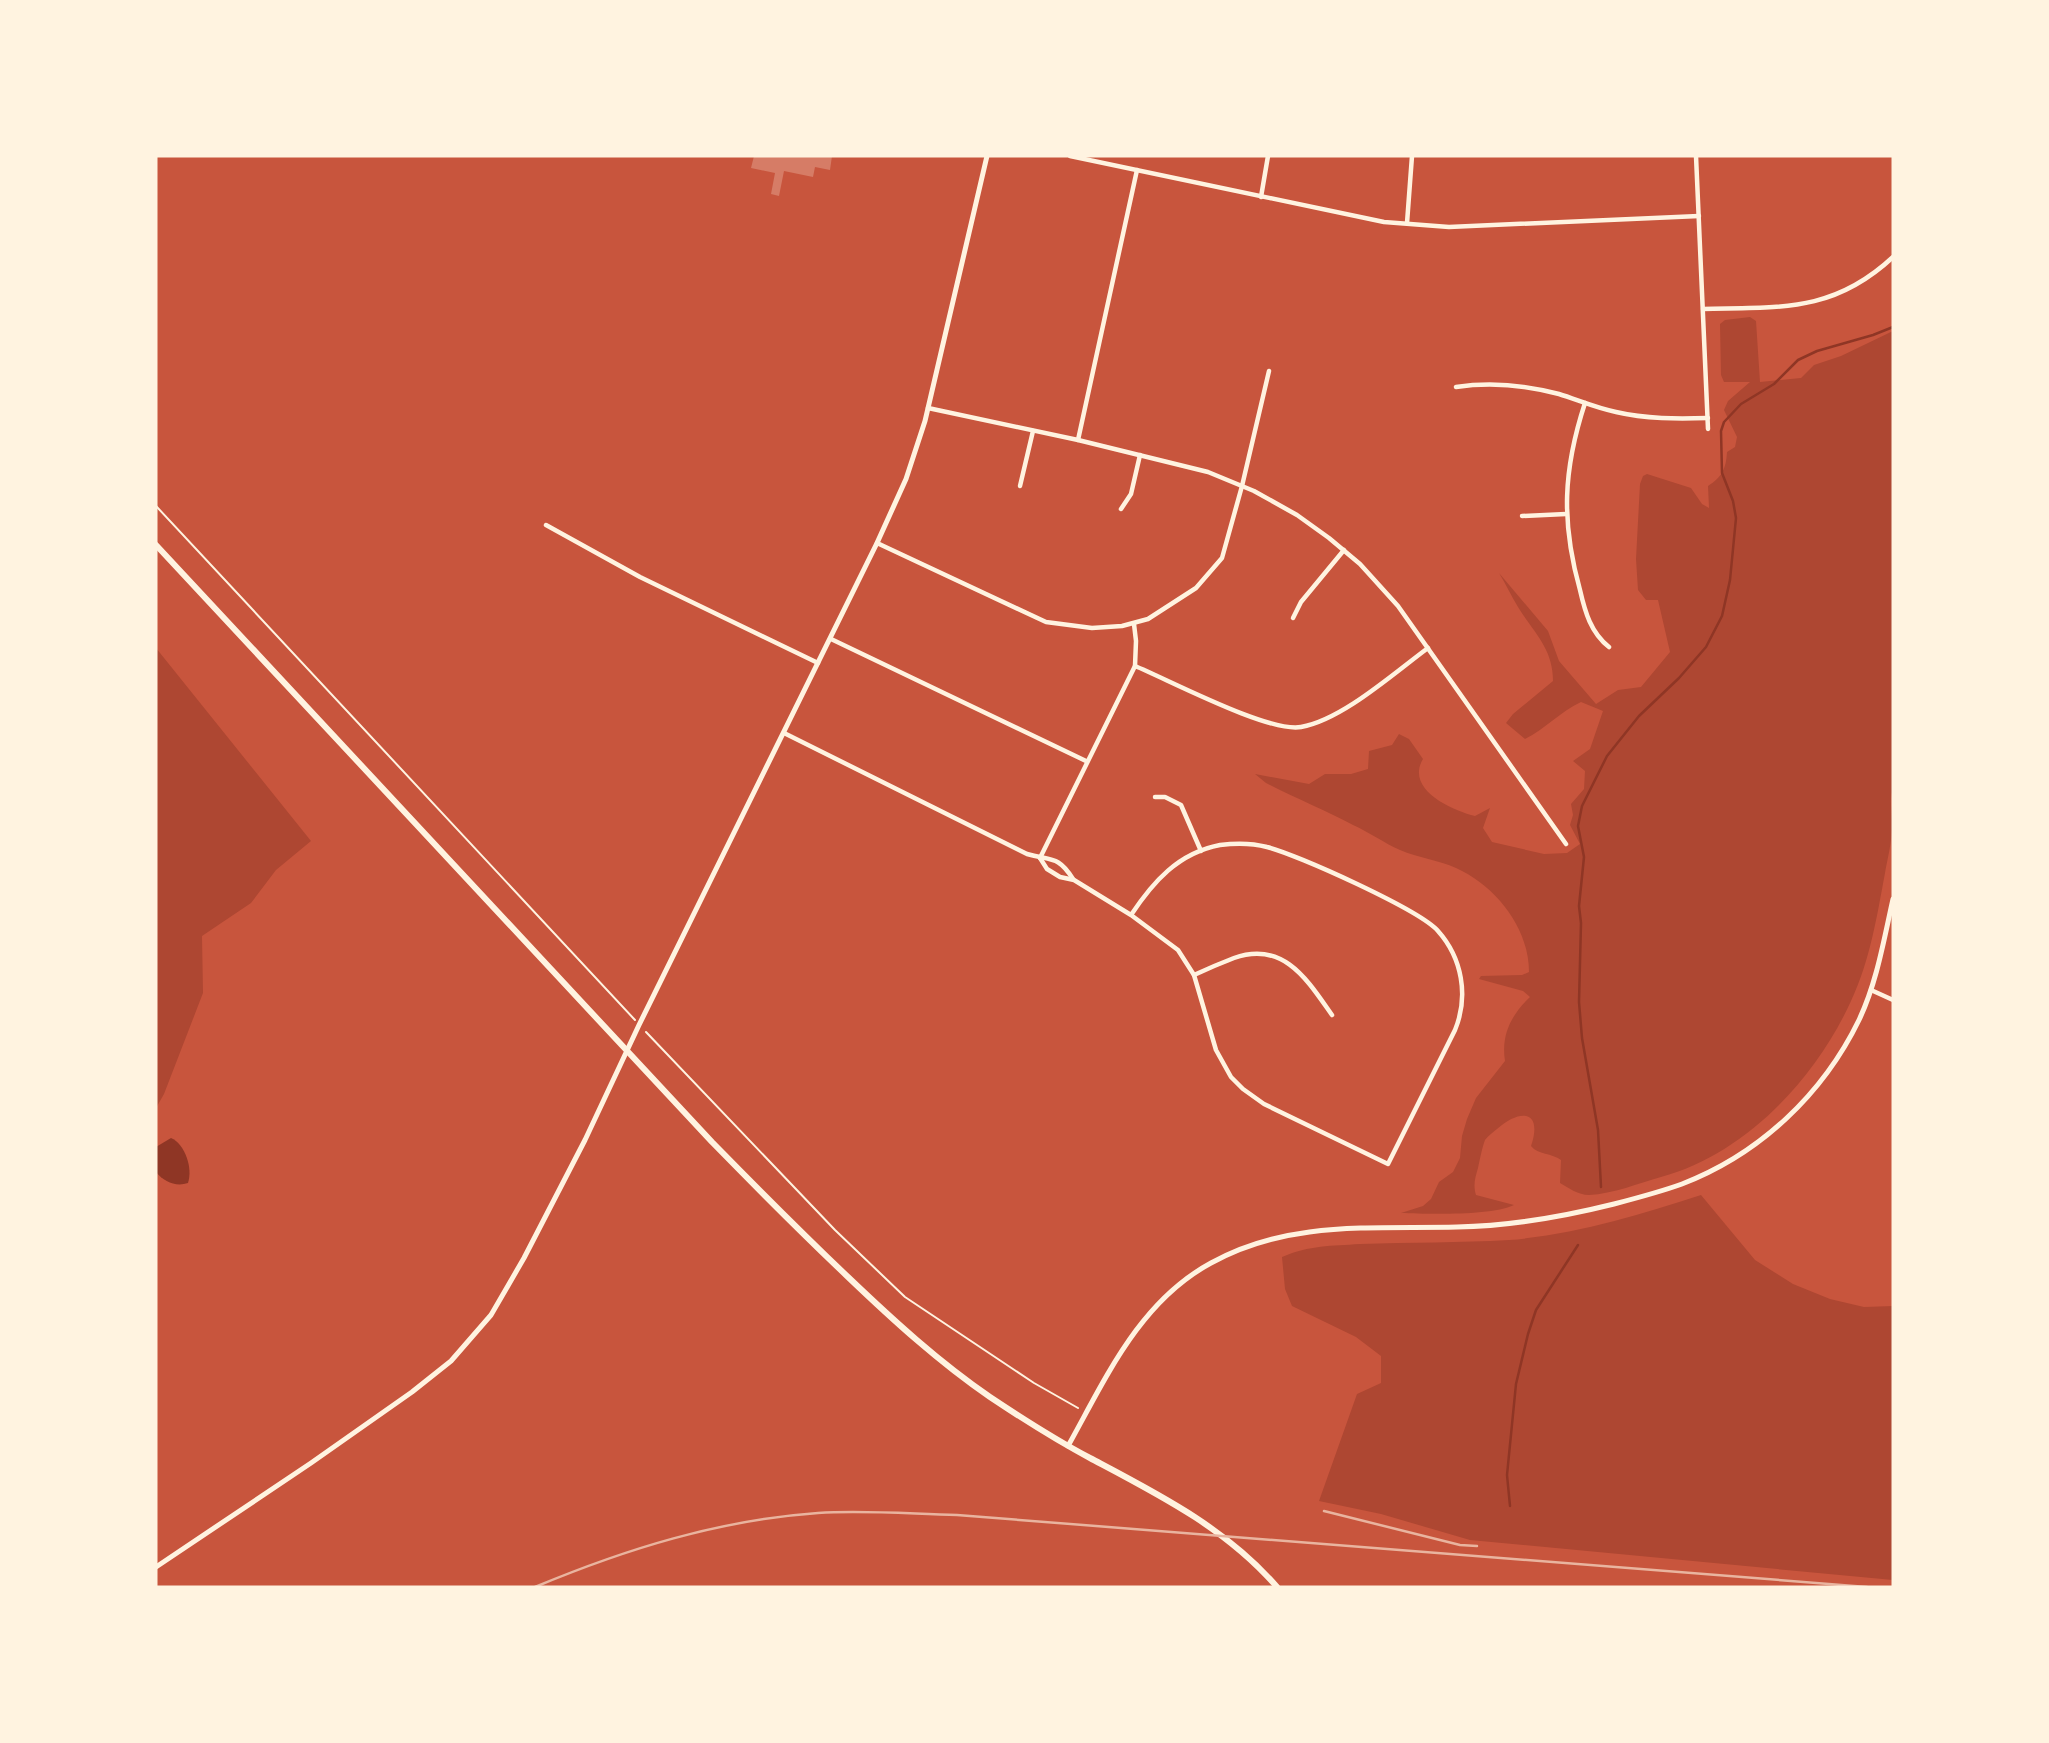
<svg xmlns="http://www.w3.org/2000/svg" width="2049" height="1743" font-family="Rubik,sans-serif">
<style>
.green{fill:#ae4732}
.water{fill:#8f3625}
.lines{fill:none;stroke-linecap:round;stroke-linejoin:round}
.stream{stroke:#8f3625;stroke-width:2.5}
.building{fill:#d67c66}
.path{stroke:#fff3e0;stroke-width:2}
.minor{stroke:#fff3e0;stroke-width:4.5}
.tertiary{stroke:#fff3e0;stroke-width:5}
.secondary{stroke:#fff3e0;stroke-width:6}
.rail{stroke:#e9b49f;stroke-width:2.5}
</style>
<rect width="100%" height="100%" fill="#c8553d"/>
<!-- green -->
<g class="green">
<path d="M1750,317l6,4 4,61 41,-4 13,-13 27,-9 52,-25v458c-4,12 -1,19 -1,31 1,18 -4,36 -7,53 -8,43 -15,88 -34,128 -35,77 -105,153 -190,176 -22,6 -48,17 -72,18 -11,0 -20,-7 -29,-12l1,-23c-9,-7 -23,-5 -30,-14 12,-35 -10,-38 -34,-17 -4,3 -9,7 -12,11 -3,8 -5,19 -7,28 -3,10 -5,17 -2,27l38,10c-23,11 -86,9 -113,8l22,-7 8,-7 8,-17 14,-10 7,-14 2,-22 5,-17 9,-21 29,-37c-4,-26 6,-46 25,-64l-7,-6 -44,-12 2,-3 41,-1 7,-3c0,-44 -33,-86 -73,-104 -17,-8 -38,-10 -56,-18 -16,-7 -31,-18 -47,-25 -28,-15 -58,-27 -87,-42l-11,-9 54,10 16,-10h26l17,-5 1,-18 23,-6 7,-11 10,5 14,20c-18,30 28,51 52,57l15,-8 -7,20 9,14 52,12 23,-1 13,-9 -10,-19 3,-10 -2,-11 13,-15 1,-18 -12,-10 17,-12 13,-38 -22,-9c-21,10 -36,27 -56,37l-19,-16 7,-9 40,-33c0,-33 -19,-48 -35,-74 -7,-11 -12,-23 -19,-34l49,58 11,30 37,43 22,-14 23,-3 29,-35 -12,-52h-12l-8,-10 -2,-31 4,-75 3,-8 4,-2 44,14 11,16 7,4 -1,-22c14,-9 18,-17 19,-34l8,-5 2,-10 -13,-27 4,-9 22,-19h-26l-3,-7 -1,-51 5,-4z"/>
<polygon points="156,648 311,841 276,870 251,903 202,936 203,993 164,1094 156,1108"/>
<path d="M1701,1195l54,65 38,24 37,15 34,8 29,-1v274l-423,-40 -89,-26 -62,-13 38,-107 24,-11v-27l-25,-19 -64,-31 -7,-17 -3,-32c28,-12 49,-11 78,-13 50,-2 100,-1 149,-4 66,-5 129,-25 192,-45z"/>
</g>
<!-- water -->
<path class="water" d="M171,1138c14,6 22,30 17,45 -12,4 -24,-1 -32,-11v-25z"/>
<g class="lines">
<!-- stream -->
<g class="stream">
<polyline points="1601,1187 1598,1130 1582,1038 1579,1002 1581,923 1579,906 1584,857 1578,826 1582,806 1607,756 1639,716 1679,678 1706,647 1722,616 1730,580 1736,518 1733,501 1722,473 1721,431 1724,422 1741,404 1774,384 1798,360 1817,351 1873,335 1893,327"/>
<polyline points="1510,1506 1507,1475 1516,1384 1528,1334 1536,1310 1578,1245"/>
</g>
</g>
<!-- building -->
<polygon class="building" points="754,156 832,156 830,170 815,167 813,177 784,171 779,196 771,194 775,173 751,168"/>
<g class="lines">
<!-- path -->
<g class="path">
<polyline points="156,506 635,1020"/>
<polyline points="646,1032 835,1230 905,1297 1034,1383 1078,1408"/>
</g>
<!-- minor -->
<g class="minor">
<polyline points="1070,156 1384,222 1449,227 1699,216"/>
<polyline points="1696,156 1708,429"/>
<polyline points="1261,197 1268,156"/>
<polyline points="1407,223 1412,156"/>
<path d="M1703,309c77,-2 130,4 190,-52"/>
<path d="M1456,387c34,-5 69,-2 103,7 19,6 37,14 57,18 30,7 61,7 92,6"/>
<path d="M1585,403c-22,67 -24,119 -5,187 5,22 11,43 29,57"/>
<polyline points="928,408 1078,440 1208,472 1254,491 1297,515 1329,538 1360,564 1398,606 1566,844"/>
<polyline points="1078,440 1137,170"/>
<polyline points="1020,486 1033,431"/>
<polyline points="1121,509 1131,494 1140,455"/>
<polyline points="1522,516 1566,514"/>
<polyline points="546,525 640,577 818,663"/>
<polyline points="877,543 1046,622 1092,628 1122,626 1148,619 1196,588 1222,558 1242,486 1269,371"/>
<polyline points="1293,618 1301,602 1344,550"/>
<polyline points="831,639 1086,761"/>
<path d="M1135,666c34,14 134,67 166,61 41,-7 93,-54 127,-79"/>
<path d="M784,733l243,121c24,7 31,1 46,25"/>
<polyline points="1155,797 1165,797 1181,805 1201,851"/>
<path d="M1040,858l7,11 13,8 14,3 57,35 47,35 16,25 22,75 15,27 12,12 21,15 124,60 67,-134c14,-34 7,-72 -17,-99 -18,-21 -142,-77 -171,-84 -15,-4 -32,-4 -47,-2 -42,8 -67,37 -89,70"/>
<polyline points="1040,858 1135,666 1136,641 1134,624"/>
<path d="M1194,975c13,-6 27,-12 40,-17 50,-18 74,23 98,57"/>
<polyline points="1871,990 1893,1000"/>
</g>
<!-- tertiary -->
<g class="tertiary">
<path d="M1068,1446c38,-68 71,-144 143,-183 77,-43 161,-34 246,-36 54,-1 105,-10 157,-23 23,-6 46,-12 68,-20 78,-30 141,-90 177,-164 18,-38 25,-81 34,-121"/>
<polyline points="156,1567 311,1463 412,1392 451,1361 491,1315 524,1258 585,1140 639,1025 877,543 906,479 925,421 987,156"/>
</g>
<!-- secondary -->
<path class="secondary" d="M156,545l556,597c45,46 90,91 136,135 45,43 91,85 142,120 33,22 66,43 100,61 68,36 136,70 187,129"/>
<!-- rail -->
<g class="rail">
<polyline points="1324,1511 1460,1545 1477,1546"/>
<path d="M535,1587c91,-38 184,-67 283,-74 46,-3 93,1 139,2l910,72"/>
</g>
</g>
<!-- border -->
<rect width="2049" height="1743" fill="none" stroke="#fff3e0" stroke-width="315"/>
</svg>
